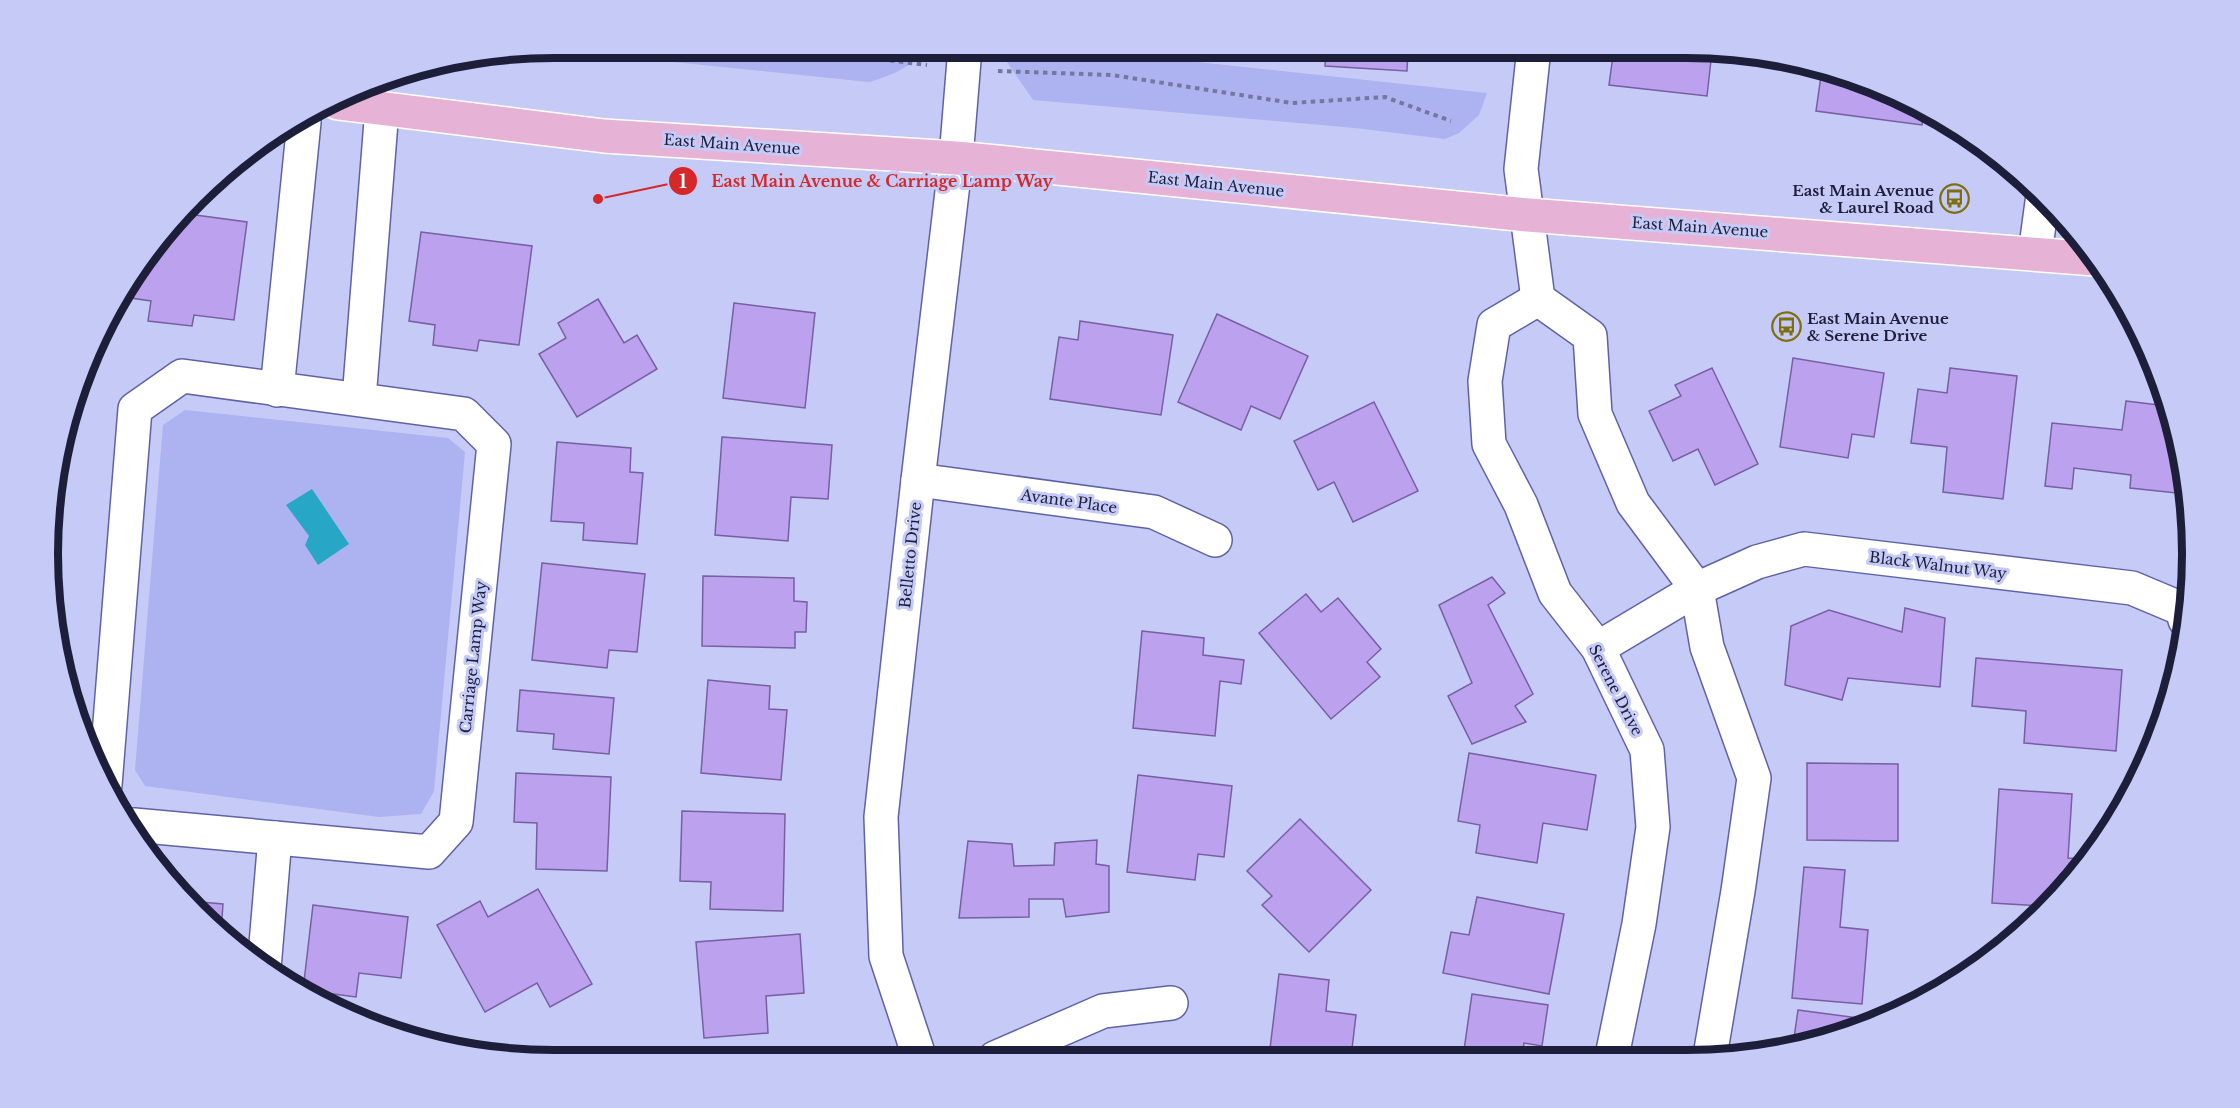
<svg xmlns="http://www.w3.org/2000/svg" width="2240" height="1108" font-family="'Libre Baskerville',serif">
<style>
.green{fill:#adb3f0}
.water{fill:#28a6c6}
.building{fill:#bca1ef;stroke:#775fa1;stroke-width:1.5}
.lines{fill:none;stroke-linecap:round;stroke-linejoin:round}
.minor-casing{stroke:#5f63a5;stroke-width:36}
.major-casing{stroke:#fff;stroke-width:36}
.path{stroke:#75789d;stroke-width:4;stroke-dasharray:4.5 4.5;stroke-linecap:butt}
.minor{stroke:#fff;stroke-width:33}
.major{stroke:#e6b2d6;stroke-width:33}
.labels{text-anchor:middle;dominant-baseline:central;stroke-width:6;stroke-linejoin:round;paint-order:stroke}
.street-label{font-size:15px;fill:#1c1e3a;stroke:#c5caf7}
.poi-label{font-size:15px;font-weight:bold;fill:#1c1e3a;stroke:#c5caf7;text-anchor:end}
.rim{fill:none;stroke:#1c1e3a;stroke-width:8}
.leader{fill:none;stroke:#d62828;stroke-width:2}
.callout-dot{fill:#d62828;stroke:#c5caf7;stroke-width:2}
.mark-label{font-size:18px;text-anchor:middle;font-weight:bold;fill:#fff}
.callout-label{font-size:16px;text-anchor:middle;font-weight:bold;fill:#d62828;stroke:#c5caf7;stroke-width:6;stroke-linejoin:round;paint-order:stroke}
</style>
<rect width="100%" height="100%" fill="#c5caf7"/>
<!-- green -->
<g class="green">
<path d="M554,48h367c-4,19 -35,29 -52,34l-323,-33z"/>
<polygon points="1005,48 1066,48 1487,93 1479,115 1459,133 1445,139 1355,128 1033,100 1007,62"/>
<polygon points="185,410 448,438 465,452 434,791 421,814 379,817 145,786 135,770 163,425"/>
</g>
<!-- water -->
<polygon class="water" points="312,489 349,544 318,565 305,545 309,536 286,505"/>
<!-- building -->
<g class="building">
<polygon points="1326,48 1408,48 1407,71 1325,66"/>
<polygon points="1614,48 1686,48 1712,51 1707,96 1609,85"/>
<polygon points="1822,69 1880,87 1924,110 1922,125 1816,111"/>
<polygon points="188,214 247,222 234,320 194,315 192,326 148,321 151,301 124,297 125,288 133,273"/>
<polygon points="421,232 532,246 519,345 479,340 477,351 433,345 435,325 409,321"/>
<polygon points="598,299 624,343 637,335 657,369 577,417 539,354 566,338 558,323"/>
<polygon points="734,303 815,313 805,408 723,398"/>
<polygon points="1217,314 1308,356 1280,419 1251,406 1241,430 1178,402"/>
<polygon points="1080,321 1173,335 1161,415 1050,399 1059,337 1078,340"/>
<polygon points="1793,358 1884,373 1874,437 1852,434 1848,458 1780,447"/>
<polygon points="1712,368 1758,464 1715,485 1698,449 1673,461 1649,411 1681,396 1675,385"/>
<polygon points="1950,368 2017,376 2003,499 1943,492 1947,447 1911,443 1918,389 1947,393"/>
<polygon points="2126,401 2167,406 2182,456 2186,494 2130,488 2131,475 2074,468 2072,489 2045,486 2052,423 2122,430"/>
<polygon points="1374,402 1418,491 1353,522 1334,482 1318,490 1294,441"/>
<polygon points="722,437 832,445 828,499 791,497 788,541 715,535"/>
<polygon points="557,442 631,448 630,472 643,473 637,544 583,540 584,523 551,521"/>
<polygon points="56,514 60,514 56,571 54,571"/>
<polygon points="542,563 645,574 637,652 609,650 607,668 532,660"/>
<polygon points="703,576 794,578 794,601 807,602 806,632 795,632 795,648 702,646"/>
<polygon points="1492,577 1505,593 1488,605 1533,694 1515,706 1526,722 1472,744 1448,696 1472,683 1439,605"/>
<polygon points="1306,594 1321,612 1338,598 1381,649 1367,662 1380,677 1331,719 1259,633"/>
<polygon points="1905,608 1945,618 1940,687 1848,678 1842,700 1785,685 1791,626 1829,610 1902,632"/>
<polygon points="1142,631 1204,638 1203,655 1244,660 1241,684 1220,681 1215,736 1133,728"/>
<polygon points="1976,658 2122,670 2116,751 2024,743 2026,711 1972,706"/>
<polygon points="708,680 770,686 769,709 787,710 781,780 701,773"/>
<polygon points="520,690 614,698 609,754 553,749 554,734 517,731"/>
<polygon points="1469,753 1596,775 1587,830 1543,823 1537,863 1476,853 1480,825 1458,821"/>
<polygon points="1807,763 1898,764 1898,841 1807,840"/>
<polygon points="516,773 611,777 607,871 536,869 537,823 514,822"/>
<polygon points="1138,775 1232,786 1224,857 1198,854 1195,880 1127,872"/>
<polygon points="1999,789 2072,794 2068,858 2089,859 2044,906 1992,903"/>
<polygon points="682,811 785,814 783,911 710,909 711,882 680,881"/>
<polygon points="1300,819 1371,890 1309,952 1262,905 1272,896 1247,871"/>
<polygon points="1097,840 1096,864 1109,866 1109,912 1066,917 1063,899 1029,899 1029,917 959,918 968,841 1012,844 1014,866 1054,865 1055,843"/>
<polygon points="1804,867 1845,870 1840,927 1868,930 1862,1004 1792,998"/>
<polygon points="538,889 592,984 550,1007 537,983 485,1012 437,925 480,901 488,917"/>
<polygon points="1477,897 1564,914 1549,994 1443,973 1451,932 1469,935"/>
<polygon points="189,901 223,904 221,932 196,912"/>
<polygon points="313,905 408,917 401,978 359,973 356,997 303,990"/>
<polygon points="800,934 804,993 766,996 768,1033 704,1038 696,942"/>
<polygon points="1279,974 1329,980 1326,1011 1356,1015 1351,1057 1269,1057"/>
<polygon points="1472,994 1548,1005 1542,1046 1524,1043 1522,1056 1463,1057"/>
<polygon points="1798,1010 1866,1019 1866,1025 1793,1045"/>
</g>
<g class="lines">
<defs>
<g id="minor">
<polyline points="1534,48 1521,169 1538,299 1590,336 1595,414 1633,503 1697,589 1707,647 1754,778 1738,891 1710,1056"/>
<polyline points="2035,254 2043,195"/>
<polyline points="1538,299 1494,325 1485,381 1489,444 1521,505 1555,593 1598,648 1647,750 1653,827 1639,924 1612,1056"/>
<polyline points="277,390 304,122"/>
<polyline points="359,399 382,109"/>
<polyline points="918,480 1154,512 1215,540"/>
<polyline points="1598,648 1697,589 1757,562 1804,549 2132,588 2182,609 2185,620"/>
<polyline points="105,785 135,409 182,376 464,414 494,444 456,822 429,852 134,825"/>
<polyline points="264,968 275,838"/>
<polyline points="995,1058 1103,1011 1171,1003"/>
<polyline points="920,1059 886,956 881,817 918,480 956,158 965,48"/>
</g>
<polyline id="major" points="338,103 604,136 956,158 1528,215 2095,259"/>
</defs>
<!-- minor casing -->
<use href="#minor" class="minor-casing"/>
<!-- major casing -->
<use href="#major" class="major-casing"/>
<!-- path -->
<g class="path">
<polyline points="819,48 886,60 927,65"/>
<polyline points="998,71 1112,75 1292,103 1385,97 1451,121"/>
</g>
<!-- minor -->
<use href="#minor" class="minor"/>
<!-- major -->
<use href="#major" class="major"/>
</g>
<!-- icons -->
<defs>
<symbol id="bus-ring" viewBox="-11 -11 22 22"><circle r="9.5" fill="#c5caf7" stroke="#7e6f0d" stroke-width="1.5"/><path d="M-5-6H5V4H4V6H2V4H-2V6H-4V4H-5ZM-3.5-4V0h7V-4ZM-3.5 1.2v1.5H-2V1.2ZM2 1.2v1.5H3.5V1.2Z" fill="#7e6f0d"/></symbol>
</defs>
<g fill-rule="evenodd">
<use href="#bus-ring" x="1938" y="182" width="33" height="33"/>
<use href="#bus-ring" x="1770" y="310" width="33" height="33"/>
</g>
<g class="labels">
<!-- street labels -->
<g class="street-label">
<text transform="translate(732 144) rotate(4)">East Main Avenue</text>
<text transform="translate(1216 184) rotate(6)">East Main Avenue</text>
<text transform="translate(1700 227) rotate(4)">East Main Avenue</text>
<text transform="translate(1069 501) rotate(8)">Avante Place</text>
<text transform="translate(910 555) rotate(-84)">Belletto Drive</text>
<text transform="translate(1938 565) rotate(7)">Black Walnut Way</text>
<text transform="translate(473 657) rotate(-84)">Carriage Lamp Way</text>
<text transform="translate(1616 690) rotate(63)">Serene Drive</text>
</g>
<!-- poi labels -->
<g class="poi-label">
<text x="1934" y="190">East Main Avenue<tspan x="1934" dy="17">&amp; Laurel Road</tspan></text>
<text x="1807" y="318" text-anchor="start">East Main Avenue<tspan x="1807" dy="17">&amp; Serene Drive</tspan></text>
</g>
</g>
<!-- crop -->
<path d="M0 0H2240V1108H0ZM554 58H1686A496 496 0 0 1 2182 554V554A496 496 0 0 1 1686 1050H554A496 496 0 0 1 58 554V554A496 496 0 0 1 554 58Z" fill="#c5caf7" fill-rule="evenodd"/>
<path class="rim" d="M554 58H1686A496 496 0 0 1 2182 554V554A496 496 0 0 1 1686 1050H554A496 496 0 0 1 58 554V554A496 496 0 0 1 554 58Z"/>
<!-- callouts -->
<path class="leader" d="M598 199L683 181"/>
<g class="callout-dot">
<circle cx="598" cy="199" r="6"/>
<circle cx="683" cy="181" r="15"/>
</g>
<g class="mark-label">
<text x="683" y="188">1</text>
</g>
<g class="callout-label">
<text x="882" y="187">East Main Avenue &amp; Carriage Lamp Way</text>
</g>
</svg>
